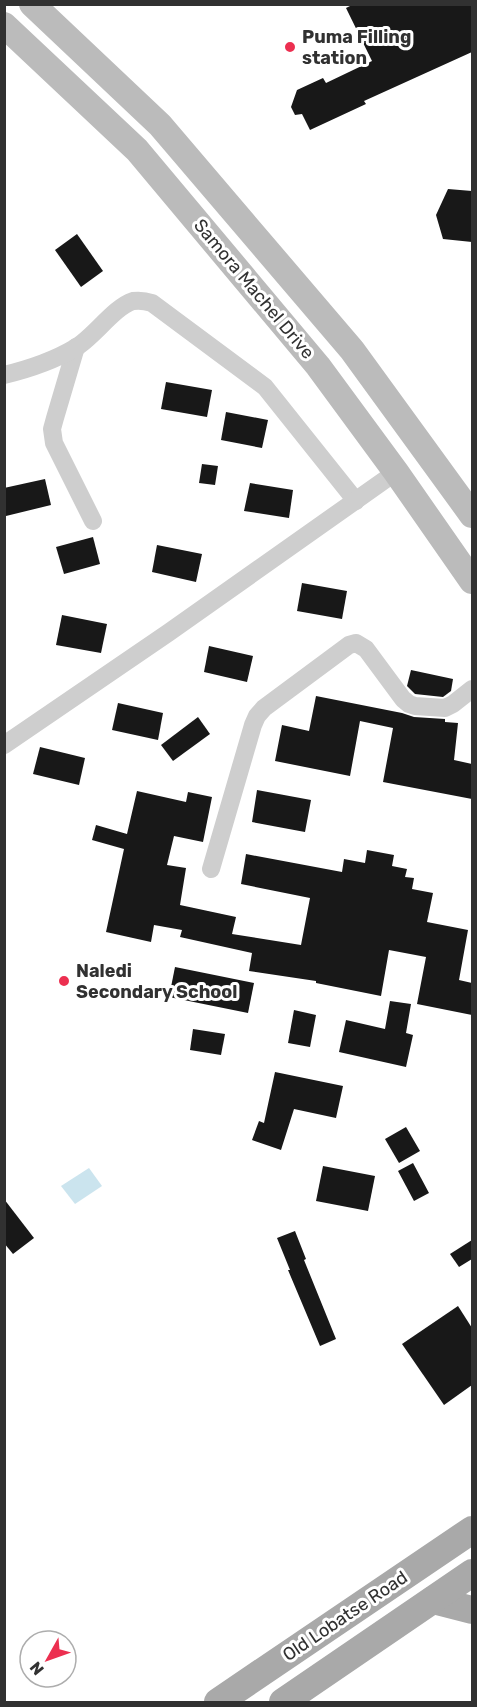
<svg xmlns="http://www.w3.org/2000/svg" width="477" height="1707" font-family="Rubik,sans-serif">
<style>
.water{fill:#cbe4ee}
.building{fill:#181818}
.lines{fill:none;stroke-linecap:round;stroke-linejoin:round}
.minor{stroke:#cecece;stroke-width:18}
.secondary{stroke:#bbb;stroke-width:26}
.primary{stroke:#a9a9a9;stroke-width:28}
.poi-dot{fill:#ec2f50;stroke:#fff;stroke-width:2}
.labels{text-anchor:middle;dominant-baseline:central;stroke-width:6;stroke-linejoin:round;paint-order:stroke}
.poi-label{font-size:18px;font-weight:bold;fill:#313131;stroke:#fff;text-anchor:start}
.street-label{font-size:18px;fill:#313131;stroke:#fff}
</style>
<rect width="100%" height="100%" fill="#fff"/>
<!-- water -->
<polygon class="water" points="89,1168 102,1186 75,1204 61,1186"/>
<!-- building -->
<g class="building">
<polygon points="354,4 472,4 472,52 364,101 366,104 310,130 302,114 295,115 291,107 297,90 323,78 326,83 372,61 346,8"/>
<polygon points="448,189 472,191 472,242 443,239 436,215"/>
<polygon points="77,234 103,271 81,287 55,250"/>
<polygon points="166,382 212,390 207,417 161,409"/>
<polygon points="226,412 268,420 262,448 221,440"/>
<polygon points="202,464 218,466 215,485 199,483"/>
<polygon points="45,479 51,505 6,516 4,508 4,488"/>
<polygon points="250,483 293,490 289,518 244,511"/>
<polygon points="93,537 100,564 64,574 56,547"/>
<polygon points="157,545 202,554 196,582 152,572"/>
<polygon points="302,583 347,591 342,619 297,611"/>
<polygon points="62,615 107,624 101,653 56,645"/>
<polygon points="209,646 253,656 247,682 204,672"/>
<polygon points="411,670 453,679 451,691 443,697 415,694 407,686"/>
<polygon points="316,696 402,713 414,717 445,719 445,722 458,723 454,760 472,764 472,799 383,782 393,728 360,721 350,776 275,761 282,725 309,731"/>
<polygon points="118,703 163,713 158,740 112,730"/>
<polygon points="198,717 210,734 173,761 161,745"/>
<polygon points="40,747 85,758 79,785 33,774"/>
<polygon points="257,790 311,800 305,832 252,822"/>
<polygon points="137,791 186,802 188,792 212,797 203,842 174,836 167,865 186,868 180,905 236,917 232,934 301,945 310,898 241,884 246,854 342,872 344,859 365,863 367,850 394,855 392,866 407,869 405,877 414,878 412,889 433,893 427,922 468,930 459,980 472,983 472,1015 417,1004 426,957 389,950 381,996 316,983 316,981 249,971 252,953 180,937 182,930 154,925 151,942 106,932 124,849 92,840 96,825 127,834"/>
<polygon points="175,967 254,983 248,1013 169,997"/>
<polygon points="390,1001 411,1004 406,1033 413,1035 406,1067 339,1052 346,1020 385,1029"/>
<polygon points="294,1010 316,1015 310,1047 288,1043"/>
<polygon points="193,1029 225,1034 221,1055 190,1050"/>
<polygon points="275,1072 343,1086 336,1118 294,1109 281,1150 252,1140 259,1121 264,1123"/>
<polygon points="406,1127 420,1151 399,1163 385,1139"/>
<polygon points="413,1163 429,1193 414,1201 398,1171"/>
<polygon points="323,1166 375,1176 368,1211 316,1201"/>
<polygon points="4,1199 34,1238 13,1254 4,1243"/>
<polygon points="295,1231 306,1259 304,1260 336,1339 320,1346 288,1270 290,1270 277,1238"/>
<polygon points="472,1240 472,1259 459,1267 450,1254"/>
<polygon points="458,1306 472,1328 472,1385 444,1405 402,1344"/>
</g>
<g class="lines">
<!-- minor -->
<g class="minor">
<polyline points="76,347 55,418 52,429 54,443 93,521"/>
<path d="M4,375c25,-6 49,-14 71,-27 18,-10 39,-41 58,-47 7,-1 13,0 19,2l113,84 91,114"/>
<polyline points="4,745 168,633 396,472"/>
<polyline points="211,869 253,725 257,716 264,708 349,645 356,643 366,649 403,699 409,704 415,706 445,708 453,704 472,689"/>
</g>
<!-- secondary -->
<g class="secondary">
<polyline points="32,4 160,125 352,350 472,515"/>
<polyline points="4,25 137,150 318,366 396,472 472,581"/>
</g>
<!-- primary -->
<g class="primary">
<polyline points="433,1600 472,1610"/>
<polyline points="218,1702 472,1530"/>
<polyline points="283,1702 472,1573"/>
</g>
</g>
<!-- markers -->
<g class="poi-dot">
<circle cx="290" cy="47" r="6"/>
<circle cx="64" cy="981" r="6"/>
</g>
<g class="labels">
<!-- poi labels -->
<g class="poi-label">
<text x="302" y="37">Puma Filling<tspan x="302" dy="21">station</tspan></text>
<text x="76" y="971">Naledi<tspan x="76" dy="21">Secondary School</tspan></text>
</g>
<!-- street labels -->
<g class="street-label">
<text transform="translate(254 289) rotate(50)">Samora Machel Drive</text>
<text transform="translate(345 1616) rotate(-34)">Old Lobatse Road</text>
</g>
</g>
<!-- border -->
<rect width="477" height="1707" fill="none" stroke="#313131" stroke-width="12"/>
<!-- north arrow -->
<g transform="translate(48 1659) rotate(230)"><circle r="28" fill="#ffffff" stroke="#adadad" stroke-width="1.5"/>
<path d="M0-4.5L10 22L0 15L-10 22Z" fill="#ec2f50"/>
<text y="-9" font-size="16" font-weight="bold" text-anchor="middle" fill="#313131">N</text>
</g>
</svg>
